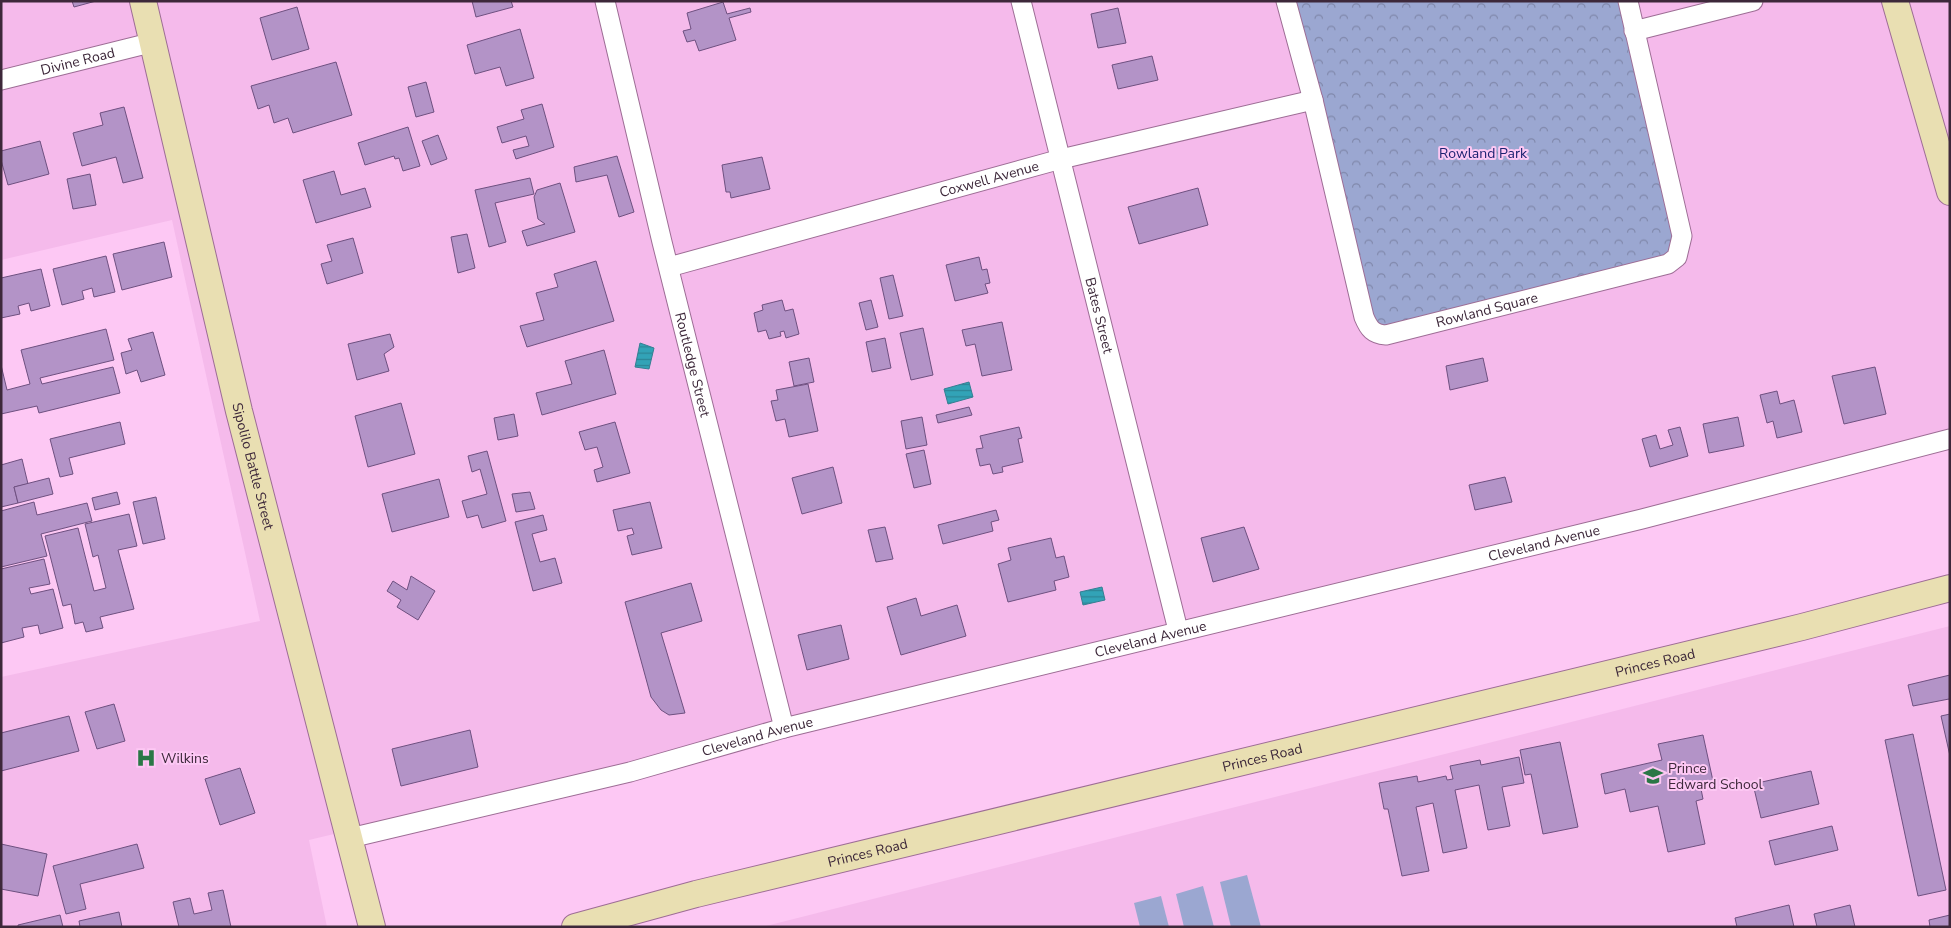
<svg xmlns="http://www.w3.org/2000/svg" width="1951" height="928" font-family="'Nunito Sans',sans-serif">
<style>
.built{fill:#f5baeb}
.green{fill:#9ba7d1}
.park{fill:url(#park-crowns)}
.water{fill:url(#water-rules);stroke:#357e92}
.building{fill:#b393c7;stroke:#6e5080}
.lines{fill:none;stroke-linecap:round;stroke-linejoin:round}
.street-casing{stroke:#9d6d95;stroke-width:21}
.secondary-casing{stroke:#9d6d95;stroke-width:28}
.street{stroke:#fff;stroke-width:19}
.secondary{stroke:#e9dfb2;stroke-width:26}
.labels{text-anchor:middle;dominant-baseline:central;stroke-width:4;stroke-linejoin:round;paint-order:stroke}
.street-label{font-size:14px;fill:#3d283a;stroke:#fdc8f4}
.park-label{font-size:14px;fill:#1c2270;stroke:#fdc8f4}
.poi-label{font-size:14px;fill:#3d283a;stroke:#fdc8f4;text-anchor:start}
</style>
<defs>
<pattern id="park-crowns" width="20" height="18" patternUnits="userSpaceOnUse" patternTransform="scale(1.25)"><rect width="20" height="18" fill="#9ba7d1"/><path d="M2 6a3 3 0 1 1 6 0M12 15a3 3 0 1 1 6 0" fill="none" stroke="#8088ab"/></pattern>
<pattern id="water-rules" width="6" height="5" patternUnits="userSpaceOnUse" patternTransform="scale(1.25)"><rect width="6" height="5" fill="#32a3b7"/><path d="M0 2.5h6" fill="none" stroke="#2c8596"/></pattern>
</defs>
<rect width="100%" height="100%" fill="#fdc8f4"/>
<!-- built -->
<g class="built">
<polygon points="1,1 1950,1 1950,446 309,840 327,927 1,927 1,677 260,621 172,220 1,260"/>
<polygon points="1950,626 1950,927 762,927"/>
</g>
<!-- green -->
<g class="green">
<polygon points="1247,875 1261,927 1231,927 1220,882"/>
<polygon points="1203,886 1214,927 1184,927 1176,894"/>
<polygon points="1161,896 1169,927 1140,927 1134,903"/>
</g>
<!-- park -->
<polygon class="park" points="1288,1 1629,1 1683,257 1374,337"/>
<!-- water -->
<g class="water">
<polygon points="640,343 654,348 649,369 635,367"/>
<polygon points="969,382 973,397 948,404 944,389"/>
<polygon points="1102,587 1105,600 1083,605 1080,592"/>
</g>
<!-- building -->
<g class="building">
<polygon points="72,1 96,1 74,7"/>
<polygon points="472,1 511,1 513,7 476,17"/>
<polygon points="723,2 727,14 750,8 751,12 729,18 736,40 699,51 695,40 687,42 683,31 691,29 687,13"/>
<polygon points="297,7 309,49 272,60 260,18"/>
<polygon points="1118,8 1126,43 1098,48 1091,14"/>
<polygon points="520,29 534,78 506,86 500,67 475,74 467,45"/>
<polygon points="1152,56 1158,80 1118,89 1112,65"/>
<polygon points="336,62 352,115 293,133 288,118 274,123 269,105 258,109 251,86"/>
<polygon points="426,82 434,112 416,117 408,87"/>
<polygon points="542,104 554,147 516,159 513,150 529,146 526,136 502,143 497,127 524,119 521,110"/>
<polygon points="124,107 143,178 123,183 116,157 82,166 73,133 103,125 100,113"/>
<polygon points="408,127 420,166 403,171 399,158 395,159 394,156 365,165 358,143"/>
<polygon points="438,135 447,159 431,165 422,141"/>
<polygon points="40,141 49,174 8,185 1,160 1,151"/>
<polygon points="617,156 634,212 619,217 607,175 576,182 574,167"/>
<polygon points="762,157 770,189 731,198 730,192 726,192 722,165"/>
<polygon points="334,171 341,195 365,188 371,207 316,223 303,180"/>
<polygon points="90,174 96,205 73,209 67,179"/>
<polygon points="530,178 534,194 495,203 506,242 489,247 475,190"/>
<polygon points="560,183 575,232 527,246 522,231 545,224 538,219 534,197 537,190"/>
<polygon points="1198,188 1208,225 1139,244 1128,207"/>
<polygon points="467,234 475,268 458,273 451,237"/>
<polygon points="353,238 363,273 327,284 321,264 332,261 327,245"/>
<polygon points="164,242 172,277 122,290 113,254"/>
<polygon points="106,256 115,292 94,297 92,288 82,291 84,299 62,305 53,269"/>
<polygon points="979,257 982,270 987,269 990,283 985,284 988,293 955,301 946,265"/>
<polygon points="596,261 614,321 527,347 520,326 544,320 536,293 558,287 554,274"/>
<polygon points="41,269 50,306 31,311 29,303 18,306 20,314 1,318 1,278"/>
<polygon points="893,275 903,316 889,319 880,278"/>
<polygon points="782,300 785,311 793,309 799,334 786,338 784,331 780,332 781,336 769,339 766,330 758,332 754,313 763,310 762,305"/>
<polygon points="871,300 878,327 866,330 859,303"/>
<polygon points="1002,322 1012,370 982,376 975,344 966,346 962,330"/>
<polygon points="923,328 933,375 911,380 900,333"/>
<polygon points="106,329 114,360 40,378 42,384 113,367 120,393 39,413 37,406 1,414 1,365 7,390 30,384 21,350"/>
<polygon points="153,332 165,375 141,382 137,370 126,374 121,353 132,350 128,339"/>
<polygon points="390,334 394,347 384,354 389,371 357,380 348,344"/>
<polygon points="885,338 891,368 872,372 866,342"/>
<polygon points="604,350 616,394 542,415 536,393 572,384 565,361"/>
<polygon points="809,358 814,382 794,386 789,362"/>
<polygon points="1483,358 1488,381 1450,390 1446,366"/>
<polygon points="1875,367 1886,414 1844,424 1832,376"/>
<polygon points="808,384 818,431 789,437 785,419 776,421 771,401 778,400 776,390"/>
<polygon points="1777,391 1780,404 1794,400 1802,432 1777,438 1773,421 1767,423 1760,395"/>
<polygon points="401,403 415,454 368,467 355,416"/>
<polygon points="969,407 972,415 938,423 936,415"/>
<polygon points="514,414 518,436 498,440 494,418"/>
<polygon points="922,417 927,445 906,449 901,421"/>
<polygon points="1738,417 1744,446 1709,453 1703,424"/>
<polygon points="120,422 125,444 69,458 73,474 60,477 50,439"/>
<polygon points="615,422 630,473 597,482 594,470 603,467 597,447 585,450 579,432"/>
<polygon points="1019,427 1022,438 1018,439 1023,462 1002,467 1003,472 993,474 990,464 980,466 976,449 983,448 980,436"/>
<polygon points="1680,427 1688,456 1650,467 1642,439 1656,435 1660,449 1673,445 1668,430"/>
<polygon points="924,450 931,484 914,488 906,454"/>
<polygon points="487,451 506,521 482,528 478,515 467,518 462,501 487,494 480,469 472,472 468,456"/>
<polygon points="22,459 28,484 14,487 18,503 1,507 1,465"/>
<polygon points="833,467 842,503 802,514 792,478"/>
<polygon points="1505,477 1512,502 1475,510 1469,485"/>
<polygon points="49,478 53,494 18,503 14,487"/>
<polygon points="439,479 449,517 392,532 382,494"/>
<polygon points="117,492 120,504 95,510 92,498"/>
<polygon points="530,492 535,509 516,512 512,494"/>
<polygon points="156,497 165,539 143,544 133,502"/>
<polygon points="34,502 37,515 87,503 92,521 41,534 47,556 1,567 1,511"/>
<polygon points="650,502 662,548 632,555 627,536 634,534 632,528 618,531 613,510"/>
<polygon points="996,510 999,520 991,522 993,531 943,544 938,525"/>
<polygon points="129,514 137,546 118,550 134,609 100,617 103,628 86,632 83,622 75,624 71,604 63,606 45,536 78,528 94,591 106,588 98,555 93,557 85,524"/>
<polygon points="543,515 547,530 532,534 540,562 555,558 562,583 533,591 515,522"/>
<polygon points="885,527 893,559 876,562 868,530"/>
<polygon points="1244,527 1259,569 1213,582 1201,538"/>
<polygon points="1051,538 1056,558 1064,556 1069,577 1054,581 1056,590 1008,602 998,564 1011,560 1008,548"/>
<polygon points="44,559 50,584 29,588 31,594 53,589 63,628 40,634 38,625 22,628 24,637 1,643 1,569"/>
<polygon points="411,576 435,591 418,620 397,607 401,600 387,591 393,581 407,590"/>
<polygon points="691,583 702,621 661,633 685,713 669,715 661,710 651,697 625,602"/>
<polygon points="916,598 921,616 957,605 966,636 901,655 887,607"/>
<polygon points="841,625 849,659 807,670 798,635"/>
<polygon points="1950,675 1950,701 1949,699 1913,706 1908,685"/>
<polygon points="114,704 125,741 97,749 85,712"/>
<polygon points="1950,714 1950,756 1941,716"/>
<polygon points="69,716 79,751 1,771 1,733"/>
<polygon points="470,730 478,767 401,786 392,749"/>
<polygon points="1913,734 1946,890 1918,896 1885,740"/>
<polygon points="1703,735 1713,781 1700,784 1703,799 1696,801 1705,844 1668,852 1658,806 1630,812 1625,789 1605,794 1601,774 1662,760 1658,744"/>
<polygon points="1560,742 1578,827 1543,834 1531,774 1525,775 1520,750"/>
<polygon points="1519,757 1524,783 1502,787 1510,826 1488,830 1479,785 1455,790 1467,848 1443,853 1433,803 1416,807 1429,871 1402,876 1388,809 1384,809 1379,783 1417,776 1418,782 1446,776 1447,780 1453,779 1450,766 1480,760 1481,765"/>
<polygon points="240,768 255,813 220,825 205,779"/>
<polygon points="1811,771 1819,804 1761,818 1753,784"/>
<polygon points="1832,826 1838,850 1775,865 1769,841"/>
<polygon points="1,844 47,854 38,896 1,889"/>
<polygon points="137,844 144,868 80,884 86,909 66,914 53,866"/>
<polygon points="223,890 231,927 179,927 173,902 190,898 194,914 212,910 208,893"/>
<polygon points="1789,905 1794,927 1737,927 1735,918"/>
<polygon points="1850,905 1855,927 1817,927 1814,914"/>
<polygon points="119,912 122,927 80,927 79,921"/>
<polygon points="60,915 63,927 18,927 18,925"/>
<polygon points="1950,915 1950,927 1930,927 1929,920"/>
</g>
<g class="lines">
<defs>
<g id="street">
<path id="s1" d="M605,1l57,241 122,486"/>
<path id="s2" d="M1021,1l157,629"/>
<path id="s3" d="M1286,1l27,99 51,217c5,12 9,17 22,18l282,-71 9,-7 5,-21 -54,-235"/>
<polyline points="1634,31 1753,1"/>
<path id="s4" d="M1,80l153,-38"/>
<path id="s5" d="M669,267l392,-108 252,-59"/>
<path id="s6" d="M350,838l280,-66 154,-44 858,-209 308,-80"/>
</g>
<g id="secondary">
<path id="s7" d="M143,1l96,410 133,516"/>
<polyline points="1895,1 1950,192"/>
<path id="s8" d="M575,927l121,-33 1106,-267 148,-39"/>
</g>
</defs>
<!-- street casing -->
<use href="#street" class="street-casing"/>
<!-- secondary casing -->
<use href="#secondary" class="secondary-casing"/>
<!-- street -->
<use href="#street" class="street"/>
<!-- secondary -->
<use href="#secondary" class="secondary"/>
</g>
<!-- icons -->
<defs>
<symbol id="hospital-bare" viewBox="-9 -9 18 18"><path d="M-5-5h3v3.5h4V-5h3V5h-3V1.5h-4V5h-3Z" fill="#2a7746" stroke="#fdc8f4" stroke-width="2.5" paint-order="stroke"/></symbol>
<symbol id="school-bare" viewBox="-9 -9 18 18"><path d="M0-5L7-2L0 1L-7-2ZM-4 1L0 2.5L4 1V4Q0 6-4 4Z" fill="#2a7746" stroke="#fdc8f4" stroke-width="2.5" paint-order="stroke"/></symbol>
</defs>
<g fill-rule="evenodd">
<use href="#hospital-bare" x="132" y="744" width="28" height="28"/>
<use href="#school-bare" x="1639" y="762" width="28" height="28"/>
</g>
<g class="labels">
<!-- street labels -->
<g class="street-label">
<text stroke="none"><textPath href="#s4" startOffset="79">Divine Road</textPath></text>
<text stroke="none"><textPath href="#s5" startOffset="332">Coxwell Avenue</textPath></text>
<text stroke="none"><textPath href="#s3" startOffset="460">Rowland Square</textPath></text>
<text stroke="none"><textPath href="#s2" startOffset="324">Bates Street</textPath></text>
<text stroke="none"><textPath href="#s1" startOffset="374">Routledge Street</textPath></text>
<text stroke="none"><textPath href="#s7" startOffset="478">Sipolilo Battle Street</textPath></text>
<text stroke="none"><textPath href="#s6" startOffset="1230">Cleveland Avenue</textPath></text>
<text stroke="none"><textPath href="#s6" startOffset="825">Cleveland Avenue</textPath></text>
<text stroke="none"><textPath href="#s8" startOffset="1112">Princes Road</textPath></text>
<text stroke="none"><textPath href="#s6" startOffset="420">Cleveland Avenue</textPath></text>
<text stroke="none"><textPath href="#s8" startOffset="708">Princes Road</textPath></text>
<text stroke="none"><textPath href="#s8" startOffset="302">Princes Road</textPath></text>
</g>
<!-- park labels -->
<g class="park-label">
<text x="1483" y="153">Rowland Park</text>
</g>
<!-- poi labels -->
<g class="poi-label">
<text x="161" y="758">Wilkins</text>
<text x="1668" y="768">Prince<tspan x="1668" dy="16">Edward School</tspan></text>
</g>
</g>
<!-- border -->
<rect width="1951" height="928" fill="none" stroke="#3d283a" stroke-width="5"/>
</svg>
